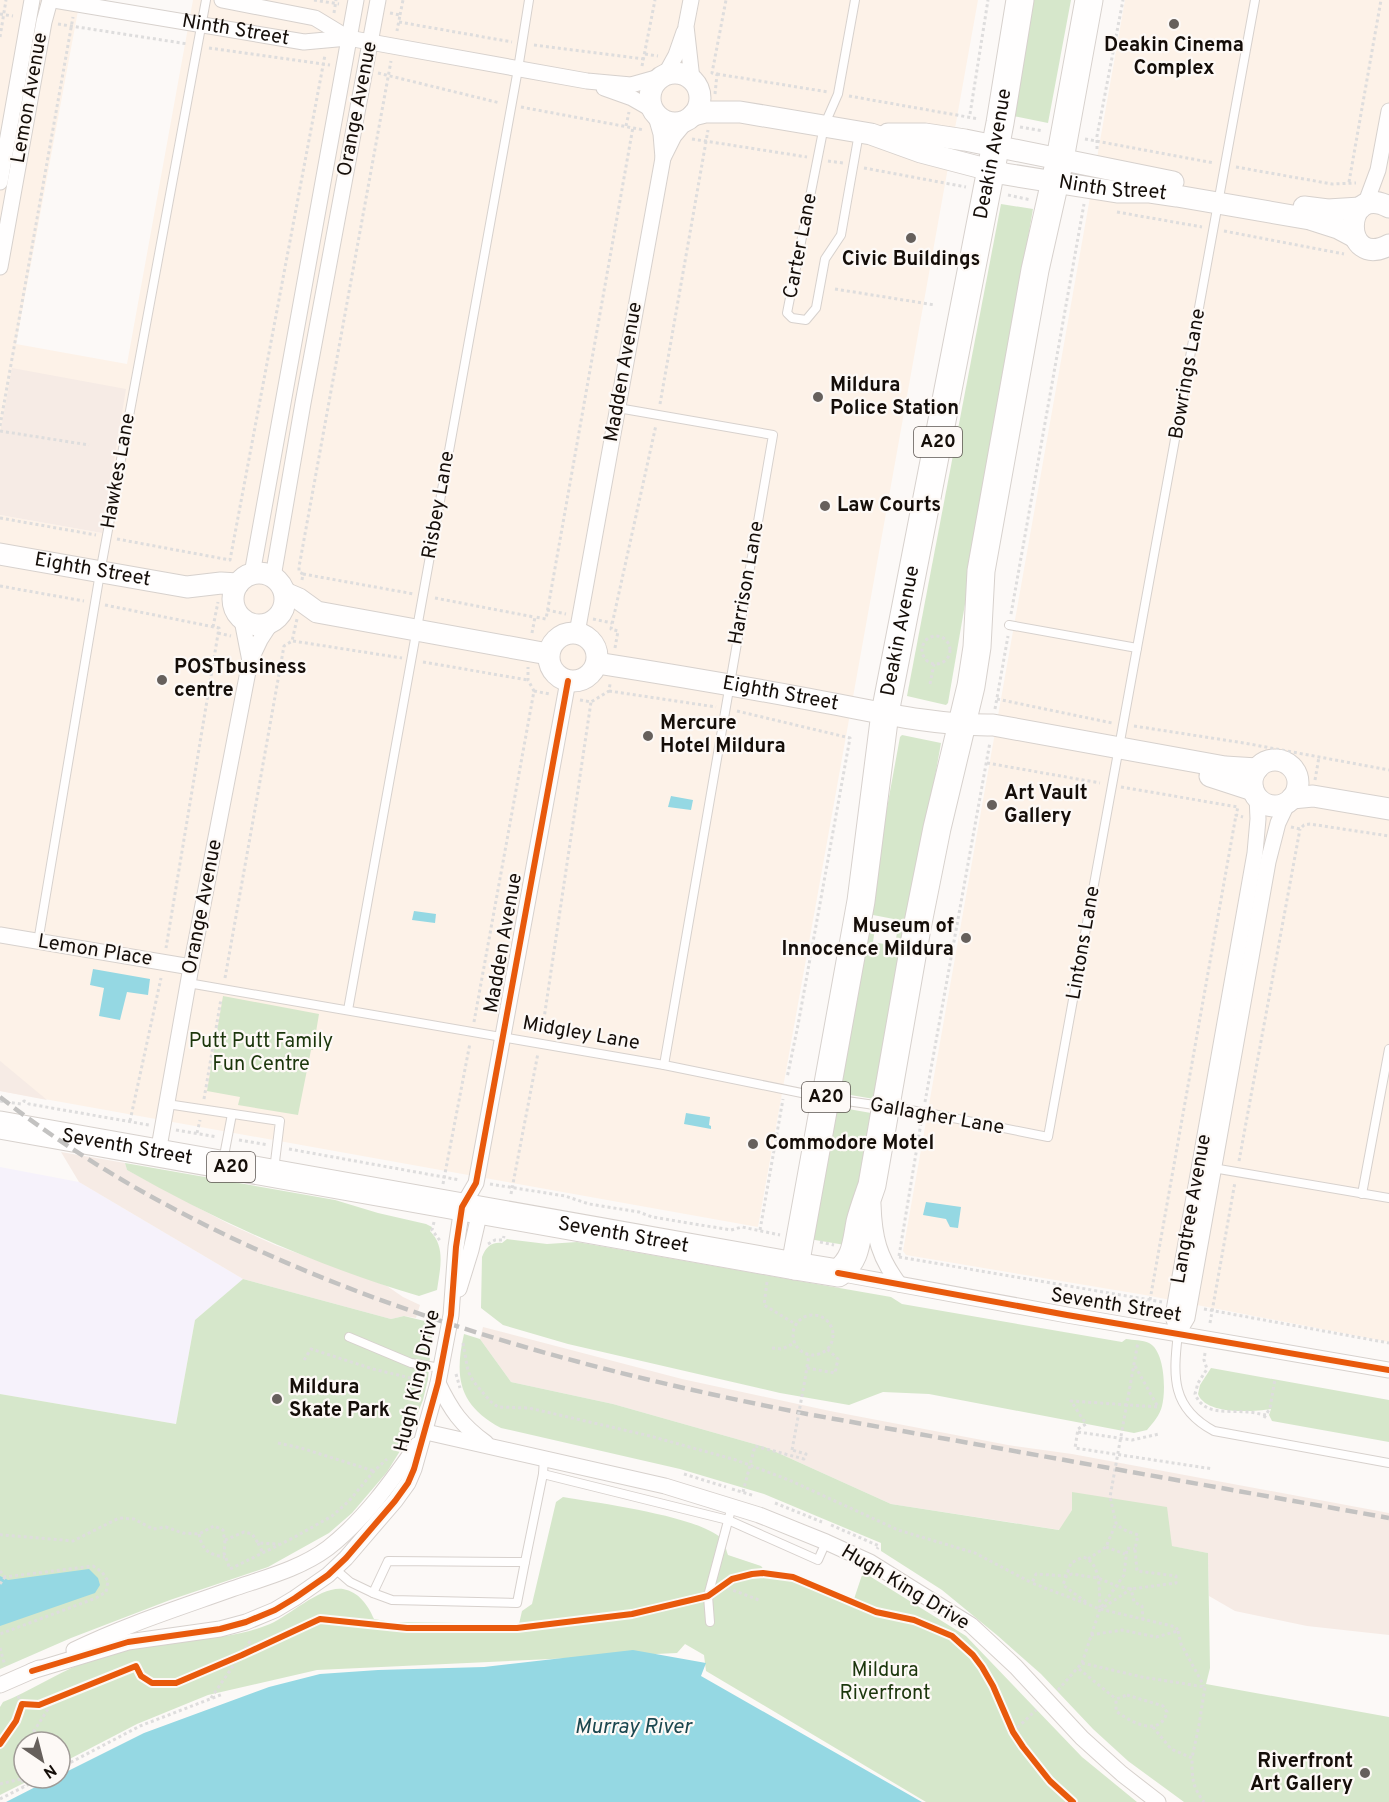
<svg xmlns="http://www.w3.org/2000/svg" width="1389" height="1802" font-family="Overpass,sans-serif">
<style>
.commercial{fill:#fdf2e8}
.industrial{fill:#f6f2fb}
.built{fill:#f6ebe5}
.green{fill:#d6e7cb;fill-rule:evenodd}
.water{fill:#95d8e3}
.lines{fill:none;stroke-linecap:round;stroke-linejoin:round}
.lane-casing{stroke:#d7d1cd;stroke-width:10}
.street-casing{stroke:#d7d1cd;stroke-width:17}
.secondary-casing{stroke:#d7d1cd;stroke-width:23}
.highway-casing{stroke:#d7d1cd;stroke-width:29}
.path{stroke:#dedddd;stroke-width:3;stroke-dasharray:3 3;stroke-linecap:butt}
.lane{stroke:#fffefe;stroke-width:8}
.street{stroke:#fffefe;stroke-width:15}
.secondary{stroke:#fffefe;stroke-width:21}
.highway{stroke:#fffefe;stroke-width:27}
.rail{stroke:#c3c2c1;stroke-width:4.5;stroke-dasharray:12 6;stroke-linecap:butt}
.path-bridge{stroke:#dedddd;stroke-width:3;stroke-dasharray:3 3;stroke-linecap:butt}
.cycleway-casing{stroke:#fdf9f6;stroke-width:10}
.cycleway{stroke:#e8590c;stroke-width:6}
.poi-dot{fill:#66605c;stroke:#fdf9f6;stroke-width:2}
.labels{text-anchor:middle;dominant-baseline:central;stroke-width:4.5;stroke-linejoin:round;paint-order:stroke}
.shield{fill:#fdf9f6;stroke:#5b5450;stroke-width:1.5}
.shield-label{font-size:18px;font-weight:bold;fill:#150e09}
.street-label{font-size:20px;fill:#150e09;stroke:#fdf9f6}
.poi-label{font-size:20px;font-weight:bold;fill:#150e09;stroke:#fdf9f6;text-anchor:start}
.park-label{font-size:20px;fill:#1b360c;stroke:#fdf9f6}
.water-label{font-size:21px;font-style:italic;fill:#1b474f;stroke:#fdf9f6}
</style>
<rect width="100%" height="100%" fill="#fcf9f7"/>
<!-- commercial -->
<g class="commercial">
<polygon points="0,0 80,0 16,344 127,364 193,0 978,0 758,1227 0,1091 0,515 102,533 0,434"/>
<polygon points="1125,0 1389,0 1389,1342 1145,1295 906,1255 903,1251"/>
</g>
<!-- industrial -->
<polygon class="industrial" points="0,1167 79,1182 243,1279 195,1320 176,1424 0,1394"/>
<!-- built -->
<g class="built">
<polygon points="12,368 126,389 102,533 0,515 0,434"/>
<polygon points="0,1061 47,1100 0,1091"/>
<polygon points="61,1152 125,1163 127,1170 229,1224 275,1245 387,1286 403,1297 420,1305 416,1318 404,1316 391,1319 243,1279 79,1182"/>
<polygon points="483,1327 682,1379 830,1411 1008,1445 1072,1454 1389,1513 1389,1635 1307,1626 1235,1611 1209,1596 1208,1553 1171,1546 1072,1492 1072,1510 1060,1530 891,1504 765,1447 613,1404 511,1382 480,1339"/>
</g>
<!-- green -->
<g class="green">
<polygon points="1034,0 1071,0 1048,123 1013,116"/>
<polygon points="1001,204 1033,209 948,703 946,705 907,696"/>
<path d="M902,735l39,8 -62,351 -5,5 -35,-6 7,-62 54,-294zM873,915l31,6 -2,8 -5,3 -2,14 -22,-4 2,-14 -5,-5z"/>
<polygon points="223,996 319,1014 313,1050 311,1050 298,1115 238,1105 240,1097 207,1091"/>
<polygon points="837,1107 871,1113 851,1246 809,1239"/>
<path d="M125,1163l210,37 43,13 48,11 6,3 -2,4c16,16 10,38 7,59l-18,6c-102,-30 -200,-74 -292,-126z"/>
<path d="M507,1239l40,5 30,-2 314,55 11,7 220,38 4,-3c7,1 17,1 23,4 16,8 17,48 13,63 -2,9 -9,17 -15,24l-13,3 -205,-39 -46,-2 -34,13 -69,-12 -212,-49 -65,-19 -22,-17 1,-51c4,-10 9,-15 20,-14z"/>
<polygon points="243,1279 391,1319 404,1316 433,1323 428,1379 423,1400 408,1438 387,1472 352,1513 329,1533 268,1567 170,1600 71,1638 0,1669 0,1394 176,1424 195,1320"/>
<path d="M464,1334l16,5 31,43 102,22 152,43 126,57 168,26 13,-20v-18l95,15 5,39 36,7 2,115 -4,16 183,33v85h-205l-56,-41 -35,-32 -52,-55 -43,-38 -56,-46 -61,-39v-8l-117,-49 -84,-25 -179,-41c-42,-23 -47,-50 -37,-94z"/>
<path d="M1211,1368l178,32v42l-117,-21 -3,-6 2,-6c-19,3 -65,6 -73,-15l2,-9z"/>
<path d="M563,1497c35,6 134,19 158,41 4,4 5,12 7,17l33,11 4,5 28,6 60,25 10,-30 103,64 116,121 55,45h-211l-220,-131 -2,-16 -19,-11 -8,9 -360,17 -109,25 -71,29 -77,40v-22h-36v36h10l-34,17v-88l3,-5c27,-11 51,-27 78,-38 17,-7 36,-11 53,-15 45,-11 93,-7 136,-25 21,-9 50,-38 73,-35 16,3 25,16 31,30l17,3 128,2 3,-13 10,-7 24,-102z"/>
</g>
<!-- water -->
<g class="water">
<polygon points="671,796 693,800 691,810 668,807"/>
<polygon points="414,911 436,914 435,923 412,920"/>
<polygon points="93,969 150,979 148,995 127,992 120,1020 99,1016 104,988 90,985"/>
<polygon points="686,1113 710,1117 709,1125 711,1126 711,1129 684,1124"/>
<polygon points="926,1202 961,1207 958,1228 950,1227 946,1219 923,1215"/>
<polygon points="89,1569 98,1578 100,1585 95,1593 0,1626 0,1576 8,1580"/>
<polygon points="633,1650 706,1663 701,1676 922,1802 6,1802 53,1778 60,1778 60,1775 144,1733 269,1687 320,1674 378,1670 484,1667"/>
</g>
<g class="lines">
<defs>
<g id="lane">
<polyline points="855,0 838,94 824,126 787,313 792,318 806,320 816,308 825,259 841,235 859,133"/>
<polyline points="618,408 773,435 664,1065"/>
<polyline points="1009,625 1137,648"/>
<polyline points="38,942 100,573 206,0"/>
<polyline points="188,983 664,1065 826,1098 923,1112 1048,1137 1255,0"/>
<polyline points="348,1010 518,69 529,0"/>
<polyline points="167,1104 280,1121 274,1170"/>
<polyline points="223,1161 232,1114"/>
<polyline points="1213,1168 1389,1198"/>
<polyline points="1362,1194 1389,1049"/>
<path d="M1178,1333c-5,44 -7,75 36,98l175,32"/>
<polyline points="349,1337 411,1363 441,1368"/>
<polyline points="543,1474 728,1520 818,1560 826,1542"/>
<polyline points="335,1569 350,1582 373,1593 388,1561 525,1562 543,1474 544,1458"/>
<polyline points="373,1593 392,1600 517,1603 525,1562"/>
<polyline points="710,1622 708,1596 732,1506"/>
</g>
<g id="street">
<path id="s1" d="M54,0l250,42 44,-4 239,43 44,4 32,-9"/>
<polyline points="222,0 315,18 348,38"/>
<polyline points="691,0 686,26 692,79"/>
<polyline points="665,75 676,55 684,32"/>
<polyline points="604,88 632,98 653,110"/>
<polyline points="655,113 661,134 663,158"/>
<polyline points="0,182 32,0"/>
<polyline points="1365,205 1378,170 1389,111"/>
<polyline points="0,267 44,22 50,0"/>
<polyline points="252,574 356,0"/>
<polyline points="273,577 303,403 378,0"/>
<polyline points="242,620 250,661"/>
<polyline points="577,633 663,158 674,136 689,118"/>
<polyline points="0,935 191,967"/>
<polyline points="158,1153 191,967 250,661 260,640 271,623"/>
<path d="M873,1204c1,34 6,53 26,80"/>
<polyline points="838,1273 1067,1315 1389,1370"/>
<polyline points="459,1289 471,1250 480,1211 479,1205"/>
<polyline points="1178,1333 1173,1316 1255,853 1258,819 1257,796"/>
<polyline points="1178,1333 1187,1318 1268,862 1278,823 1288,802"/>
<path d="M438,1383c13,27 23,42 48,60"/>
<polyline points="426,1432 665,1486 759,1515 826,1542 870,1562 971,1625 1016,1667 1082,1738 1122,1774 1158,1802"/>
<path d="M74,1650c51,-25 105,-42 158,-61 32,-11 68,-20 96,-41 36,-28 63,-66 89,-103"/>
<polyline points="32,1671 128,1642 220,1629 246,1622 275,1610 295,1598 328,1575 346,1558 395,1501 408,1483 414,1469 438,1383 451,1315 456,1247 462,1207 476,1183 568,681"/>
<polyline points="0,1685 39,1668"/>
</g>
<g id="secondary">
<circle cx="675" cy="98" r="25"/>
<path id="s2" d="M693,115l12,-3h35l131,22 50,18 84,22 112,18h33l27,4 133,23 28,9 17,9"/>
<polyline points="888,134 925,134 965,140 1173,182"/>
<polyline points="1304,207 1328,210 1360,208"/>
<path d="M1389,207c-47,-25 -48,63 0,38"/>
<path id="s3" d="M0,554l187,33 34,-4 17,1"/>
<circle cx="259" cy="599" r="26"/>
<polyline points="285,593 299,599 317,612 548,654"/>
<circle cx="573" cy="657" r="24"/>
<path id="s4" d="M597,663c70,11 141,23 211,36 61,11 123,27 185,26l232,42 32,2"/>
<circle cx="1275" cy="783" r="23"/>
<polyline points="1210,776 1253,790"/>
<polyline points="1292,798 1313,796 1389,809"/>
</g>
<g id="highway">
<path id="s5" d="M0,1125l795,141 43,7c18,-13 18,-30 22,-51 3,-12 8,-25 12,-37l45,-257 20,-100 34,-142 6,-39 4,-76 54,-301 25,-111 29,-159"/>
<path id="s6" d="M795,1266l66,-365 24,-188 115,-590 20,-123"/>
</g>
</defs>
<!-- lane casing -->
<use href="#lane" class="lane-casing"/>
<!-- street casing -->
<use href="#street" class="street-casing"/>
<!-- secondary casing -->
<use href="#secondary" class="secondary-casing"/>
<!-- highway casing -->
<use href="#highway" class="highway-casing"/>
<!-- path -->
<g class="path">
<polyline points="314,0 339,4"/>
<polyline points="334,13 336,0"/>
<polyline points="390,13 400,15 397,31"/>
<polyline points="0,14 13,16"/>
<polyline points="400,15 403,0"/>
<polyline points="399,22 512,42"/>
<polyline points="58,24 188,44"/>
<polyline points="0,37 6,0"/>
<polyline points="534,45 644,59"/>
<polyline points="209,48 330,65"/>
<polyline points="645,54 658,56"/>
<polyline points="642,66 655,0"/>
<polyline points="378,73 500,103"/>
<polyline points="717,74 828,92"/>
<polyline points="715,94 717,74 712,73 726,0"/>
<polyline points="849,96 979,119"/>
<polyline points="521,107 644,130"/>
<polyline points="970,114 988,0"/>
<polyline points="626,126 629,112"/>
<polyline points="1020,127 1043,131"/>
<polyline points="692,139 807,157"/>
<polyline points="1085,139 1214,163"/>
<polyline points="1097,149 1097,136 1123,0"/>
<polyline points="828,161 843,163"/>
<polyline points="1236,167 1332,184 1356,183"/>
<polyline points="864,168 966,187"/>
<polyline points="1349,182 1381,0"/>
<polyline points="1008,195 1031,200"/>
<polyline points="1117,212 1202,227"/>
<polyline points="1224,231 1344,254"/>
<polyline points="835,289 935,305"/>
<polyline points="660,404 708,130"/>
<polyline points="0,426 73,17"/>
<polyline points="0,431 89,445"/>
<polyline points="0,518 96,535"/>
<polyline points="117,539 230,560 325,55"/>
<polyline points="303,574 414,594"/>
<polyline points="302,580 303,574 299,572 299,567 391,61"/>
<polyline points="0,586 84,601"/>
<polyline points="435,598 534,617"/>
<polyline points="105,605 219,628 166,948"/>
<polyline points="547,610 566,614"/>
<polyline points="1011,614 1084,204"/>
<polyline points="593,619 612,623"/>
<polyline points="213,627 218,602"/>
<polyline points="218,633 231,636"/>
<polyline points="532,633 535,617 546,619 633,127"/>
<circle cx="936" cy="650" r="14"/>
<polyline points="293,641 402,658"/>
<polyline points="615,648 618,631 611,629 656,425"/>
<polyline points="423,662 528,680"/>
<polyline points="930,684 934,664"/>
<polyline points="534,691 550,694"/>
<polyline points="609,691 716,707"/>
<polyline points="997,699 1112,723"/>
<polyline points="580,700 591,702 609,691 610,684"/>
<polyline points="995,709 1008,636"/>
<polyline points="737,711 850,738 798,1025 787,1078"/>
<polyline points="1134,726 1244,743 1389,770"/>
<polyline points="987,763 1100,783"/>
<polyline points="1315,780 1319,757"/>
<polyline points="1121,787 1238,807 1236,815 1243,817"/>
<polyline points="1291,827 1300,829 1304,825 1310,824 1389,836"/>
<polyline points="225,978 284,646 292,641 297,619"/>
<polyline points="474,1022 534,691 528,680 528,667"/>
<polyline points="542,1032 591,702"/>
<polyline points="204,1099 221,999"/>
<polyline points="0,1101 21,1104 24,1101 27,1102 29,1104 149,1125"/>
<polyline points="925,1102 990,742"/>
<polyline points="130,1121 161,978"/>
<polyline points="176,1130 217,1137"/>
<polyline points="197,1133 200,1120"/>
<polyline points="239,1140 268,1145"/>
<polyline points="289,1149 460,1180"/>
<polyline points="1239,1161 1300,829"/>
<polyline points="443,1184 470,1043"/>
<polyline points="490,1184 565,1196 589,1204 639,1212 652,1217 731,1230 742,1227 780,1235"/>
<polyline points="511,1194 538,1053"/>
<polyline points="434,1222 432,1230 441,1242"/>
<polyline points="760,1230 783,1099"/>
<polyline points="820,1242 834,1245"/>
<polyline points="488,1244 495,1240 503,1240 504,1236"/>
<polyline points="899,1256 921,1123"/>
<polyline points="899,1257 1162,1302"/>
<polyline points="767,1282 764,1305 797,1325"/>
<polyline points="1150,1300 1236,815"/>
<polyline points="1204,1309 1389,1343"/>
<polyline points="1142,1313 1146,1300"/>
<circle cx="813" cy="1335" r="20"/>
<polyline points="1210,1323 1235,1182"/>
<polyline points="463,1343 468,1371 473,1381 490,1401 498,1407 529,1408 650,1436 736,1460 789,1480 898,1530 975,1553 1032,1583"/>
<polyline points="772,1348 782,1349 795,1343"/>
<path d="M1205,1353l-1,7 3,9 -9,14 -3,11c9,22 32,16 52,18 6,0 12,2 19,3"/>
<polyline points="304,1360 311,1349 373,1369 423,1381"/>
<polyline points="1135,1366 1158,1407 1071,1401 1086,1424 1078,1429 1075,1448 1213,1469"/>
<polyline points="807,1368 835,1373 838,1359 827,1349"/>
<polyline points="456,1374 460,1388"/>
<polyline points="804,1385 809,1355"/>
<polyline points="1264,1418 1270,1408 1275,1379"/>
<polyline points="1078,1432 1132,1440 1159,1434"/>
<polyline points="278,1443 301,1448 374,1471"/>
<polyline points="684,1474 726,1487"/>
<polyline points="732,1489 755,1496"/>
<polyline points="743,1492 755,1446 804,1459 806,1454 792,1450"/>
<polyline points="775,1503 822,1522"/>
<polyline points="831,1525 879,1546 877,1549"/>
<polyline points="0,1534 2,1535 73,1541 119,1518 134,1519 153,1529 166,1527 183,1533 199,1534 214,1526 223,1530 225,1543 224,1553 230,1569 293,1538 332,1516 349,1501 374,1471 387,1459"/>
<path d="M199,1534c3,16 10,21 26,23"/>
<polyline points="225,1540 244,1532 252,1534 258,1543 279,1544"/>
<polyline points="258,1543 263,1553"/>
<polyline points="1106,1547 1125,1554"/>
<polyline points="1088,1559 1106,1547 1116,1523"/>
<polyline points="0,1571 5,1577 93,1566 102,1572 108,1581 106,1592 96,1598 0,1634"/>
<polyline points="0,1584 5,1577"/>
<polyline points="722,1586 759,1600"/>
<path d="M1086,1602l-23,-17 8,-22 12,-6c19,6 16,35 17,51"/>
<polyline points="1104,1607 1131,1589 1134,1602 1142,1606 1143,1620"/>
<polyline points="1178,1631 1181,1644 1204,1686"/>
<polyline points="1091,1635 1122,1630 1156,1637 1178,1631 1176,1627 1100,1609 1032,1583 1036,1574 1066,1576 1072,1574 1098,1578 1117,1586 1131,1589 1176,1583 1176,1576 1137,1571 1135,1549 1138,1535 1122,1529 1116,1523 1110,1497 1138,1342"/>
<polyline points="0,1648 5,1666"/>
<polyline points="1082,1663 1142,1677 1205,1687 1199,1725 1192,1758"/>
<polyline points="1079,1669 1116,1699"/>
<polyline points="1058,1690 1082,1663 1100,1609 1124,1575 1127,1548 1135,1549"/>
<path d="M1127,1695l36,11 4,6c-7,27 -38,9 -51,-1v-12z"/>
<polyline points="18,1696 22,1704"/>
<polyline points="211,1698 251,1640"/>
<path d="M1153,1727l18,22 21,9c0,20 0,28 12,44"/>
<polyline points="1013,1732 1036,1710"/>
<polyline points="27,1742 55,1698"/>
<path d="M24,1750c-3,12 -5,24 0,36"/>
<polyline points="60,1768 140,1726 223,1694"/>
<polyline points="0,1784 21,1779"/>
<polyline points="0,1799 41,1778"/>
</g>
<!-- lane -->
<use href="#lane" class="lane"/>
<!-- street -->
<use href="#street" class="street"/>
<!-- secondary -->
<use href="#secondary" class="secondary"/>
<!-- highway -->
<use href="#highway" class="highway"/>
<!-- rail -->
<path class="rail" d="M0,1097c225,176 530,263 807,317l582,104"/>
<!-- path-bridge -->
<polyline class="path-bridge" points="792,1450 804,1385"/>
<defs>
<g id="cycleway">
<polyline points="838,1273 1067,1315 1389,1370"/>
<polyline points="32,1671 128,1642 220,1629 246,1622 275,1610 295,1598 328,1575 346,1558 395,1501 408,1483 414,1469 438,1383 451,1315 456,1247 462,1207 476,1183 568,681"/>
<polyline points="0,1744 16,1721 22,1704 39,1705 136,1666 141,1676 152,1683 176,1683 242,1655 320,1619 407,1628 517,1628 632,1614 708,1596 732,1579 752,1574 763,1573 793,1577 876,1612 914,1620 952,1636 973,1655 982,1667 993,1686 1013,1732 1023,1747 1050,1781 1073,1802"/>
</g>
</defs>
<!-- cycleway casing -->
<use href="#cycleway" class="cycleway-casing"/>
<!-- cycleway -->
<use href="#cycleway" class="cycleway"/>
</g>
<!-- markers -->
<g class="poi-dot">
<circle cx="1174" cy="24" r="6"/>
<circle cx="911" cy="238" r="6"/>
<circle cx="818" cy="397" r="6"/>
<circle cx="825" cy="506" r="6"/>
<circle cx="162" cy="680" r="6"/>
<circle cx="648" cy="736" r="6"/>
<circle cx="992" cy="805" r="6"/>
<circle cx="966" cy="938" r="6"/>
<circle cx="753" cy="1144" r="6"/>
<circle cx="277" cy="1399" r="6"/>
<circle cx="1365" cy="1773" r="6"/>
</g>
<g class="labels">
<!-- shield labels -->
<g class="shield">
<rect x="914" y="427" width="48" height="30" rx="4.5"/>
<rect x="802" y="1082" width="48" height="30" rx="4.5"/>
<rect x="207" y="1152" width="48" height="30" rx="4.5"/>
</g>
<g class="shield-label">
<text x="938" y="442">A20</text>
<text x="826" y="1097">A20</text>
<text x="231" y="1167">A20</text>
</g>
<!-- street labels -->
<g class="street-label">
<text stroke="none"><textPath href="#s1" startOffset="184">Ninth Street</textPath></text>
<text transform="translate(30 98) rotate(-80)">Lemon Avenue</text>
<text transform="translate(358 109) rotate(-79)">Orange Avenue</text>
<text stroke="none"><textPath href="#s6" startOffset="1130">Deakin Avenue</textPath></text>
<text stroke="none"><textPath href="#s2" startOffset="429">Ninth Street</textPath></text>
<text transform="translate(801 246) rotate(-79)">Carter Lane</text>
<text transform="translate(624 372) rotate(-80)">Madden Avenue</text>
<text transform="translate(1188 374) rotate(-80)">Bowrings Lane</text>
<text transform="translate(119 471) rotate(-80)">Hawkes Lane</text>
<text transform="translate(439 505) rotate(-80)">Risbey Lane</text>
<text stroke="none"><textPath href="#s3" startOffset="94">Eighth Street</textPath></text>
<text transform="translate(747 583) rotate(-80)">Harrison Lane</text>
<text stroke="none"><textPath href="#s6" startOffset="644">Deakin Avenue</textPath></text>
<text stroke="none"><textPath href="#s4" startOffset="186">Eighth Street</textPath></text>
<text transform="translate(203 907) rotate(-79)">Orange Avenue</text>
<text transform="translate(504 943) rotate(-80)">Madden Avenue</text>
<text transform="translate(1084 943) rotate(-80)">Lintons Lane</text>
<text transform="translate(95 951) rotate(9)">Lemon Place</text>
<text transform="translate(581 1034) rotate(10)">Midgley Lane</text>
<text transform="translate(937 1117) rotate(10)">Gallagher Lane</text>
<text stroke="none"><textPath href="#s5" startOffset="129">Seventh Street</textPath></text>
<text transform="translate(1192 1209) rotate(-80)">Langtree Avenue</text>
<text stroke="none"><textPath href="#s5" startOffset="633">Seventh Street</textPath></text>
<text transform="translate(1116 1306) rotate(9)">Seventh Street</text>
<text transform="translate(418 1381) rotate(-77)">Hugh King Drive</text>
<text transform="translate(905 1588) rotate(31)">Hugh King Drive</text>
</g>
<!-- poi labels -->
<g class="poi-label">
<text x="1174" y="46" text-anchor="middle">Deakin Cinema<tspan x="1174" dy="23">Complex</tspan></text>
<text x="911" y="260" text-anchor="middle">Civic Buildings</text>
<text x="830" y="386">Mildura<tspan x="830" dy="23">Police Station</tspan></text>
<text x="837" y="506">Law Courts</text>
<text x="174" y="668">POSTbusiness<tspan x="174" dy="23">centre</tspan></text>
<text x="660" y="724">Mercure<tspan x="660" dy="23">Hotel Mildura</tspan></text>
<text x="1004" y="794">Art Vault<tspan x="1004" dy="23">Gallery</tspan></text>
<text x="954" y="927" text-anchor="end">Museum of<tspan x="954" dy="23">Innocence Mildura</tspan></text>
<text x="765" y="1144">Commodore Motel</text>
<text x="289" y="1388">Mildura<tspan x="289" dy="23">Skate Park</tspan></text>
<text x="1353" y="1762" text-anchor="end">Riverfront<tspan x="1353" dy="23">Art Gallery</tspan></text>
</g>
<!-- park labels -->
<g class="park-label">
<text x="261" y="1042">Putt Putt Family<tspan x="261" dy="23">Fun Centre</tspan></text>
<text x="885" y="1671">Mildura<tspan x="885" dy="23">Riverfront</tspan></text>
</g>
<!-- water labels -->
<g class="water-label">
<text x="633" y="1727">Murray River</text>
</g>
</g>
<!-- north arrow -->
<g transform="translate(42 1760) rotate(145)"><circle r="28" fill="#fdf9f6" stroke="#a09b97" stroke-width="1.5"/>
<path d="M0-4.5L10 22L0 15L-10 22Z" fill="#66605c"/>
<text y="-9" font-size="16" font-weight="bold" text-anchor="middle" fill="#150e09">N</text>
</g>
</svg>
